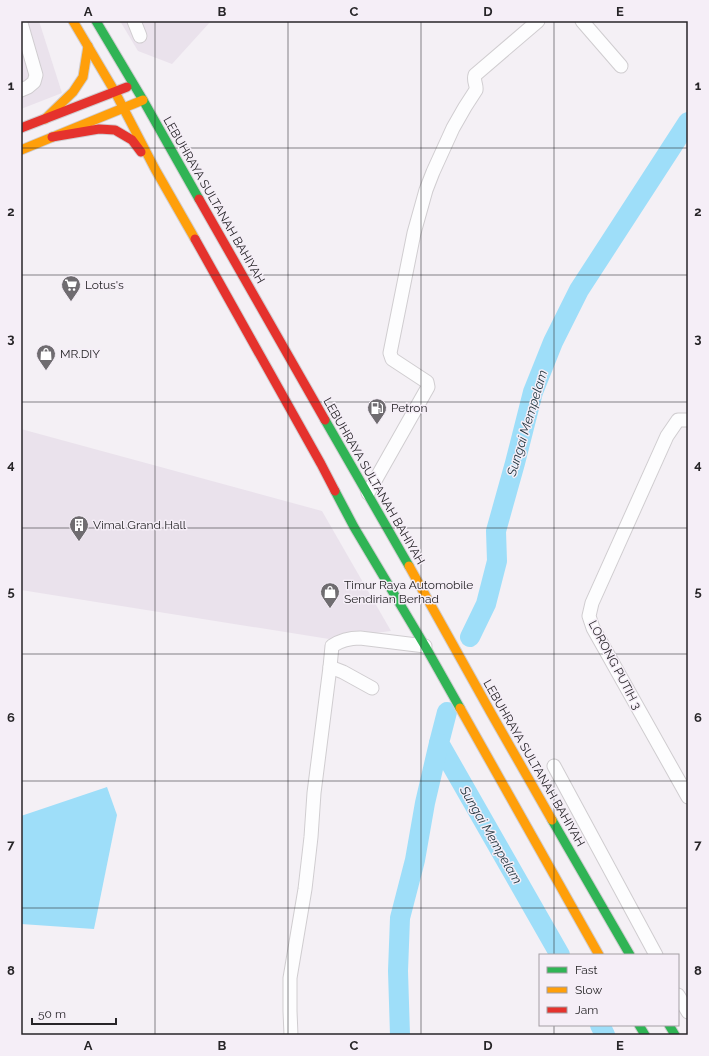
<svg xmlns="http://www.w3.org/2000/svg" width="709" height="1056" font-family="Raleway,sans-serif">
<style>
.built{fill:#eae2ec}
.water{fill:#9edef9}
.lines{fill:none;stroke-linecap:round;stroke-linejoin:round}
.river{stroke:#9edef9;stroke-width:20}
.street-casing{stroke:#d0cdd0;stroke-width:15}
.fast-casing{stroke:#d0cdd0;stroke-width:11}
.slow-casing{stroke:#d0cdd0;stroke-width:11}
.jam-casing{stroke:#d0cdd0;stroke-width:11}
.street{stroke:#fdfdfe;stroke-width:13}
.fast{stroke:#30b455;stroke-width:9}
.slow{stroke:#ff9f0a;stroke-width:9}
.jam{stroke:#e5322d;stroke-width:9}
.grid{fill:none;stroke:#272528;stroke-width:1;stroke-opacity:0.55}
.labels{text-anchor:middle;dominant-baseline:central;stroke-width:3;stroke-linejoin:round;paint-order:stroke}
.street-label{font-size:12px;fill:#272528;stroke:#f5eef7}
.poi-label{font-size:12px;fill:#272528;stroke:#f5eef7;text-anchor:start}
.water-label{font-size:13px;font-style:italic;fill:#1f343d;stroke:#f5eef7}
.neatline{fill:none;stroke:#272528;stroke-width:1.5}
.grid-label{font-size:13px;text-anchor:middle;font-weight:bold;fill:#272528}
</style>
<rect width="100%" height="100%" fill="#f4f0f5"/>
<!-- built -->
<g class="built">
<polygon points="21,21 39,21 62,93 21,109"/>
<polygon points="120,21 211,21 172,64 138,51"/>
<polygon points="21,429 322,511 391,631 329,639 21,590"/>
</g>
<!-- water -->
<polygon class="water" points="107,787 117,815 94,929 21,924 21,816"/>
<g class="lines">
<!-- river -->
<g class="river">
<polyline points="470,637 486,604 497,561 496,531 515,463 533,392 553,342 579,290 688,122"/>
<polyline points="447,712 439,743 560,955"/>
<polyline points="600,1025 605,1035"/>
<polyline points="400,1035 398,971 400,918 415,860 425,803 439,743"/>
</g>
<defs>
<g id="street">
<polyline points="134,21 140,36"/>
<polyline points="582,21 621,66"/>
<polyline points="21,23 36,75 34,82 28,87 21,90"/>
<polyline points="688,420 678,420 667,436 592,603 589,616 593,628 688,797"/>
<path d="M368,493l60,-106 -1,-5 -35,-23 -2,-6 24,-120 12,-43 7,-18 20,-44 12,-21 11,-17c1,-5 -3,-9 -1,-15l63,-54"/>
<polyline points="330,667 343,672 372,688"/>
<polyline points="554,766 656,955"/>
<polyline points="678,995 688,1012"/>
<path d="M291,1035l-1,-24v-33l15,-89 6,-52 3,-44 16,-126 2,-21c9,-6 17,-8 28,-8l65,8"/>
</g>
<g id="fast">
<polyline points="96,21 143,100 199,199"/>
<polyline points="325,420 409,566"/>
<polyline points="335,491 354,527 425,646 460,708"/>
<polyline points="552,820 630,955"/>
<polyline points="639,1025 645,1035"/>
<polyline points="669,1025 675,1035"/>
</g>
<g id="slow">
<polyline points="73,21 115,92 155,169 195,239"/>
<polyline points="45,119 73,92 83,77 88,46"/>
<polyline points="21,150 143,100"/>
<polyline points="409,566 491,713 552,820"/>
<polyline points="460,708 599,955"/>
</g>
<g id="jam">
<polyline points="21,128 127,87"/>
<polyline points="52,137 99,129 115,130 132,140 141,152"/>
<polyline points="199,199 325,420"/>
<polyline points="195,239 321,464 335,491"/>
</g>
</defs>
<!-- street casing -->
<use href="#street" class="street-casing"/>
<!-- fast casing -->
<use href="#fast" class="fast-casing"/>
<!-- slow casing -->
<use href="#slow" class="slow-casing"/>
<!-- jam casing -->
<use href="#jam" class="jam-casing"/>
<!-- street -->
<use href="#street" class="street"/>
<!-- fast -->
<use href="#fast" class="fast"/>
<!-- slow -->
<use href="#slow" class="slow"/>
<!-- jam -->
<use href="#jam" class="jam"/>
</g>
<!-- grid -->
<path class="grid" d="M155,21v1014M288,21v1014M421,21v1014M554,21v934M21,148h667M21,275h667M21,402h667M21,528h667M21,654h667M21,781h667M21,908h667M554,1025v10"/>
<!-- icons -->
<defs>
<symbol id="supermarket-pin" viewBox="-11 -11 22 30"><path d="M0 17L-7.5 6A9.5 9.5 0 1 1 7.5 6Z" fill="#6f6c70" stroke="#f5eef7"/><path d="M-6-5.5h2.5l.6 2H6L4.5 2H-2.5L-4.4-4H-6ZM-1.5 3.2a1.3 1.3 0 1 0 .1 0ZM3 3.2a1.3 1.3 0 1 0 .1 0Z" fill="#fff"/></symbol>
<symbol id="shop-pin" viewBox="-11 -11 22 30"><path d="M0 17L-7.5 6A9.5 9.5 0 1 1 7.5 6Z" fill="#6f6c70" stroke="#f5eef7"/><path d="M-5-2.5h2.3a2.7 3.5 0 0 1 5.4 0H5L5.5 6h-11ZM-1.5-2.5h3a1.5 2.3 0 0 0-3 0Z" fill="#fff"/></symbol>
<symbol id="fuel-pin" viewBox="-11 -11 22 30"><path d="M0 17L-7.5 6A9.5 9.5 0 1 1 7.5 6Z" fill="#6f6c70" stroke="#f5eef7"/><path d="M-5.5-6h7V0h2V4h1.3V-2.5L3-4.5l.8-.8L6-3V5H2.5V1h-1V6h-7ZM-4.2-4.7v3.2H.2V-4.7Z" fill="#fff"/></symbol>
<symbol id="building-pin" viewBox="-11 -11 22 30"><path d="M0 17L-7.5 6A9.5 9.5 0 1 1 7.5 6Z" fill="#6f6c70" stroke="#f5eef7"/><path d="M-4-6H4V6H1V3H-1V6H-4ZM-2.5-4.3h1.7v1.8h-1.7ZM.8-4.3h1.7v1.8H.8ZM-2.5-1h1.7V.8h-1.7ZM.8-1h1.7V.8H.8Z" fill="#fff"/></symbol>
</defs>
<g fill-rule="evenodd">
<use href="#supermarket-pin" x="60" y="274" width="22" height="30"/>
<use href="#shop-pin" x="35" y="343" width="22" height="30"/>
<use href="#fuel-pin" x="366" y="397" width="22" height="30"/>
<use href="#building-pin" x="68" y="514" width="22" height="30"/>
<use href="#shop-pin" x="319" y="581" width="22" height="30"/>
</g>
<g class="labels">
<!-- street labels -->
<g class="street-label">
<text transform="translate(214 200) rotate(60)">LEBUHRAYA SULTANAH BAHIYAH</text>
<text transform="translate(374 481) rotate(60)">LEBUHRAYA SULTANAH BAHIYAH</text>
<text transform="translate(615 665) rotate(62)">LORONG PUTIH 3</text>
<text transform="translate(534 763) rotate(60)">LEBUHRAYA SULTANAH BAHIYAH</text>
</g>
<!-- poi labels -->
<g class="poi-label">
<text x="85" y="285">Lotus's</text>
<text x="60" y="354">MR.DIY</text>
<text x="391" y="408">Petron</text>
<text x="93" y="525">Vimal Grand Hall</text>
<text x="344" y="585">Timur Raya Automobile<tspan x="344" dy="14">Sendirian Berhad</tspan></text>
</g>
<!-- water labels -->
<g class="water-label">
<text transform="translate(527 423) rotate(-73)">Sungai Mempelam</text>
<text transform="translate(491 835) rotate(60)">Sungai Mempelam</text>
</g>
</g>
<!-- border -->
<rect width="709" height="1056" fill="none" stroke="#f5eef7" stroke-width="44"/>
<!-- legend -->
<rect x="539" y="954" width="140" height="72" fill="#f5eef7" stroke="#a39ea4"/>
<rect x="547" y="967" width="20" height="6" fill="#30b455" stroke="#a39ea4"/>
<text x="575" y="974" font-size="12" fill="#272528">Fast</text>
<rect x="547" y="987" width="20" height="6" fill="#ff9f0a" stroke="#a39ea4"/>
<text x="575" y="994" font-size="12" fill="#272528">Slow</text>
<rect x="547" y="1007" width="20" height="6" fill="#e5322d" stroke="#a39ea4"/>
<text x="575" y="1014" font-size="12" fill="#272528">Jam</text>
<!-- scale -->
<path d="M32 1018v6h84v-6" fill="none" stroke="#272528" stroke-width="2"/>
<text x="38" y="1018" font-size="12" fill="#272528" stroke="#f5eef7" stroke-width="3" paint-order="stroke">50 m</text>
<rect x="22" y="22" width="665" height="1012" class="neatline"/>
<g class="grid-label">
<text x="88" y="16">A</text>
<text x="222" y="16">B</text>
<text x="354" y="16">C</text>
<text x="488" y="16">D</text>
<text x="620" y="16">E</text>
<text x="11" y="90">1</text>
<text x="698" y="90">1</text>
<text x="11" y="216">2</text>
<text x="698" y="216">2</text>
<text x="11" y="343">3</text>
<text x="698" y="343">3</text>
<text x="11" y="469">4</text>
<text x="698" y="469">4</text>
<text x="11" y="596">5</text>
<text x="698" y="596">5</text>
<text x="11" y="722">6</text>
<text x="698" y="722">6</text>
<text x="11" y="849">7</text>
<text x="698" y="849">7</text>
<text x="11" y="975">8</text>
<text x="698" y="975">8</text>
<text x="88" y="1050">A</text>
<text x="222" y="1050">B</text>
<text x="354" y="1050">C</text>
<text x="488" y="1050">D</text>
<text x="620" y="1050">E</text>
</g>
</svg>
